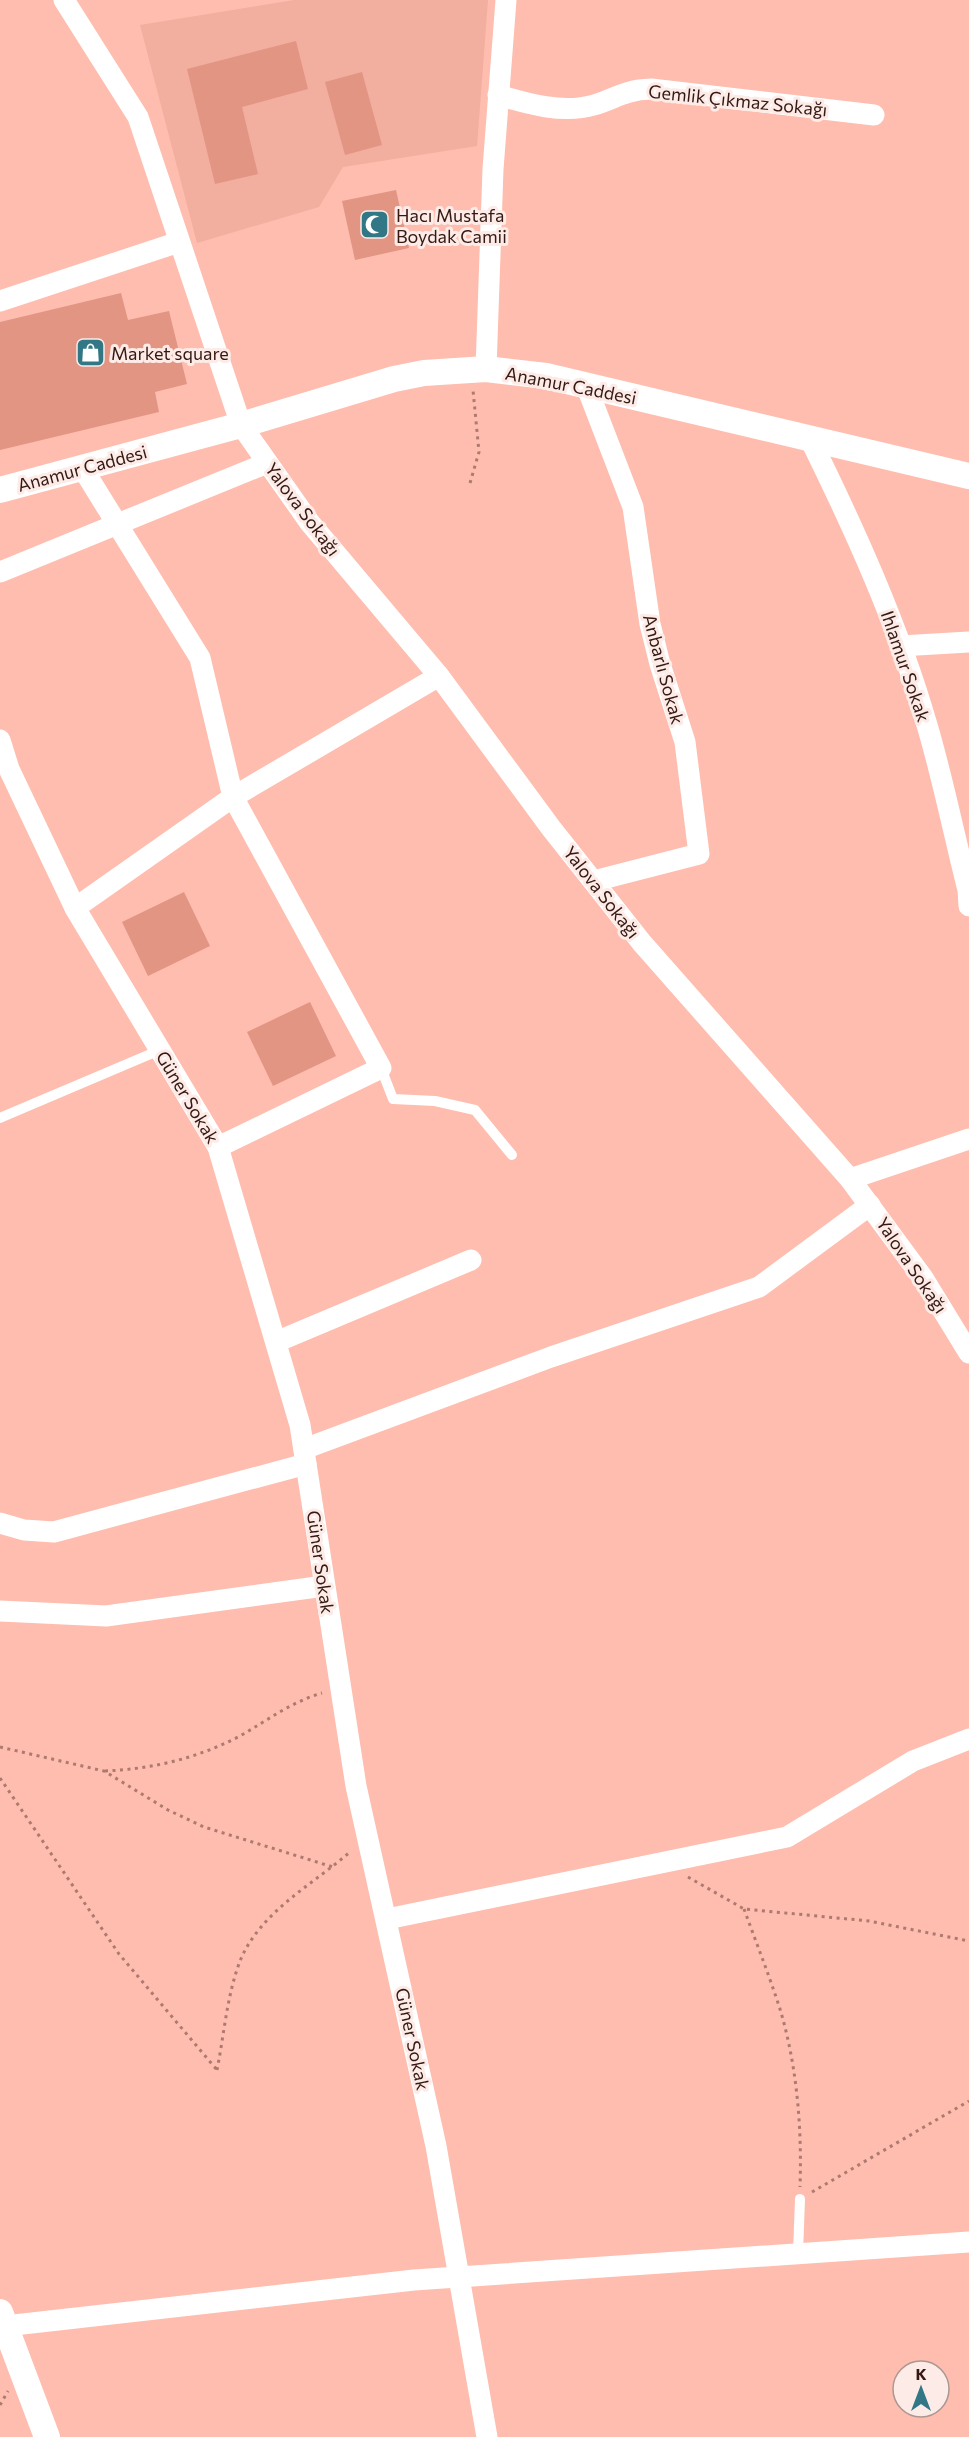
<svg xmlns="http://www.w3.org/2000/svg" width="969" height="2437" font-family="Commissioner,sans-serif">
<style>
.built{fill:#f2ae9e}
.building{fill:#e29583}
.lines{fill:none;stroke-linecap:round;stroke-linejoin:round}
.path{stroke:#ad7a6f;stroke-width:3;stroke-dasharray:3 4.5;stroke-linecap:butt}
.service{stroke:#fff;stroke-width:10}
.minor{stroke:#fff;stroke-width:21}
.tertiary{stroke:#fff;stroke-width:26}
.labels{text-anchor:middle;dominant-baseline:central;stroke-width:6;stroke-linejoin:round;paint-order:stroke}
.street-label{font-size:18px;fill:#351812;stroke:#fcebe7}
.poi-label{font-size:18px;fill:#351812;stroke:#fcebe7;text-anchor:start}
</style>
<rect width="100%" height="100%" fill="#febdae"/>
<!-- built -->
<polygon class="built" points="294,0 488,0 477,146 343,167 319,207 197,243 140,25"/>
<!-- building -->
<g class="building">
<polygon points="296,41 308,89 242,107 258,174 215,184 187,69"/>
<polygon points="362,72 382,145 345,155 325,82"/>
<polygon points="396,190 409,248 355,260 342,201"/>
<polygon points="121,293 128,320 169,311 187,384 155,392 159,412 0,450 0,322"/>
<polygon points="184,892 210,946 148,976 122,922"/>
<polygon points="310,1002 336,1056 273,1086 247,1032"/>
</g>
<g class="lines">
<!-- path -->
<g class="path">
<polyline points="470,483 479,452 473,390"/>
<polyline points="0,1747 104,1771 168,1810 204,1827 333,1867"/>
<path d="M105,1771c48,-2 93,-13 135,-35 28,-16 51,-34 82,-43"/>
<polyline points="0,1778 119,1954 217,2070"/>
<polyline points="688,1877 744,1909 869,1921 969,1941"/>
<path d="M744,1909c12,33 25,66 36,100 17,57 22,118 20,178"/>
<path d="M217,2070c7,-35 10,-75 23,-109 20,-49 72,-76 110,-109"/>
<polyline points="812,2192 969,2101"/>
<polyline points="0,2405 8,2391"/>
</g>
<!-- service -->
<g class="service">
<polyline points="381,1068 393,1099 435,1101 475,1110 512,1155"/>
<polyline points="0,1118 160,1050"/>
<polyline points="798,2253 800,2199"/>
</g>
<!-- minor -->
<g class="minor">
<polyline points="64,0 138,117 241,425 310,523 439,676 551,828 642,943 850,1179 923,1278 969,1353"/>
<path d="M498,95c30,9 65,19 96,10 23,-7 30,-15 57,-16l223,26"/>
<polyline points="0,301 179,242"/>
<polyline points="486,369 493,169 506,0"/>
<polyline points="586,385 633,507 650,624 660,664 685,742 699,854 594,881"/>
<path d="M809,437c46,93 89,188 118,288 16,54 27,110 41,165l1,16"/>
<polyline points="83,469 200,658 233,797 381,1068 218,1147"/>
<polyline points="0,572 267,463"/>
<polyline points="900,646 969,642"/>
<polyline points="0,740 9,769 75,908 218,1147 300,1425 356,1786 436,2146 487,2437"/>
<polyline points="75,908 233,797 439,676"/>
<polyline points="850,1179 969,1139"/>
<polyline points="276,1342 471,1260"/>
<polyline points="304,1449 551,1357 759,1287 870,1205"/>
<polyline points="0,1523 24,1530 54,1532 306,1464"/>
<polyline points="0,1611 106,1616 324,1586"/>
<polyline points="387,1919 787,1837 913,1761 969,1739"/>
<polyline points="5,2326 414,2280 969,2242"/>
</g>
<!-- tertiary -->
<g class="tertiary">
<polyline points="0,490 241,425 394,379 424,373 486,369 546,376 969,476"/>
<polyline points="0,2312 47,2437"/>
</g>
</g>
<!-- icons -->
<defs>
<symbol id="mosque-square" viewBox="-11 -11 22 22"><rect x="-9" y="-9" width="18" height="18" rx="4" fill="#327785" stroke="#fcebe7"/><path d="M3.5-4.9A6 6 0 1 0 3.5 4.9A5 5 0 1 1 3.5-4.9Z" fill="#fff"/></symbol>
<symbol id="shop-square" viewBox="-11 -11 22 22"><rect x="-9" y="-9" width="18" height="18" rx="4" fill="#327785" stroke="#fcebe7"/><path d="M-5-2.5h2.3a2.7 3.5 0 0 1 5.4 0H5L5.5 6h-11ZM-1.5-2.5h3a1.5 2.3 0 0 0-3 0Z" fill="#fff"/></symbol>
</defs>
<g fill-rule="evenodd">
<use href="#mosque-square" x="358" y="208" width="33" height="33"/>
<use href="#shop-square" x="74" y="336" width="33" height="33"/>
</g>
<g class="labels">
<!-- street labels -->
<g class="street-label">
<text transform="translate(738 100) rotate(6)">Gemlik Çıkmaz Sokağı</text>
<text transform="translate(571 385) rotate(11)">Anamur Caddesi</text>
<text transform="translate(82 468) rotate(-15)">Anamur Caddesi</text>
<text transform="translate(303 509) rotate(53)">Yalova Sokağı</text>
<text transform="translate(906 666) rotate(71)">Ihlamur Sokak</text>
<text transform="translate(664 669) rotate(75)">Anbarlı Sokak</text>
<text transform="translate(602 892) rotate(52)">Yalova Sokağı</text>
<text transform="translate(188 1097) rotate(59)">Güner Sokak</text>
<text transform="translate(912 1265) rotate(56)">Yalova Sokağı</text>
<text transform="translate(321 1562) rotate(82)">Güner Sokak</text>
<text transform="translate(413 2039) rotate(78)">Güner Sokak</text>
</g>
<!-- poi labels -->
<g class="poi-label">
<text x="396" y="215">Hacı Mustafa<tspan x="396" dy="21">Boydak Camii</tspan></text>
<text x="111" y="353">Market square</text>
</g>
</g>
<!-- north arrow -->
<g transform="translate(921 2389)"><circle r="28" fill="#fcebe7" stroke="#ac9792" stroke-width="1.5"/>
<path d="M0-4.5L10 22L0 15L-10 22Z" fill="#327785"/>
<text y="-9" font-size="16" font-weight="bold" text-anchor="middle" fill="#351812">K</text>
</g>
</svg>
